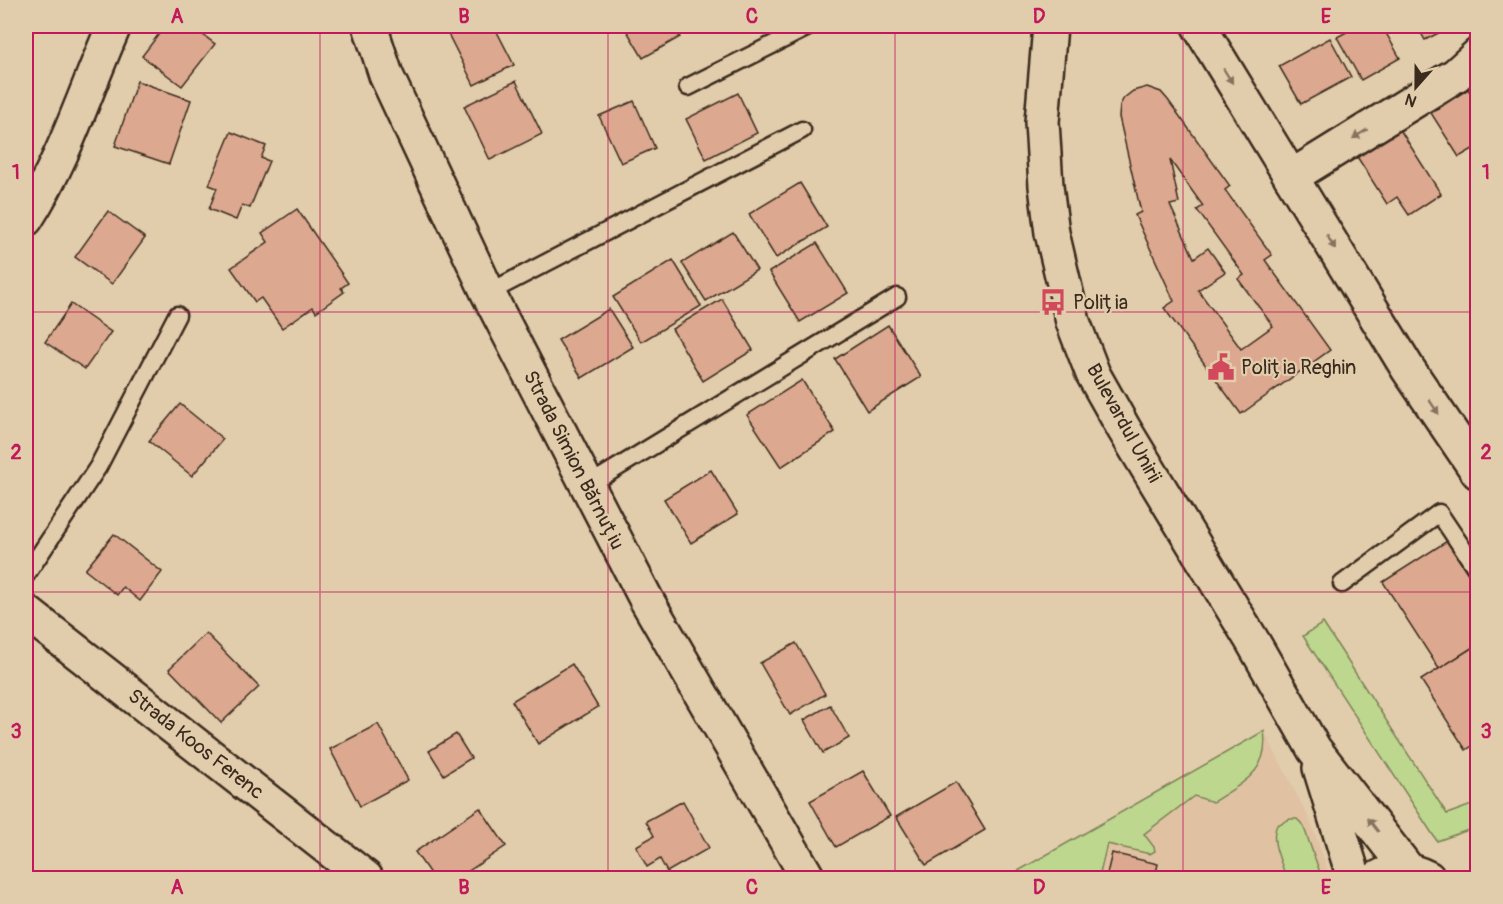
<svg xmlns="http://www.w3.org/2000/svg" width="1503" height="904" font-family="Pangolin,sans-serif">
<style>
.built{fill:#e0c2a3}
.green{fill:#bdd78e;stroke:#7c8056;stroke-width:1.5}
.building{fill:#dca88f;stroke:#3b2a1e;stroke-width:1.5;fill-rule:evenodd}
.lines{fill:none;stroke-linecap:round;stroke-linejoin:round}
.service-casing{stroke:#3b2a1e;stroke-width:21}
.minor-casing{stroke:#3b2a1e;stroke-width:38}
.secondary-casing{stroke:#3b2a1e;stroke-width:38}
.trunk-casing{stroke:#3b2a1e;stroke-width:38}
.service{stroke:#e1cdac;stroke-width:16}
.minor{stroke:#e1cdac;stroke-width:33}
.secondary{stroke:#e1cdac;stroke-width:33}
.trunk{stroke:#e1cdac;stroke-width:33}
.oneway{fill:#86735e}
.grid{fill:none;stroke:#c2185b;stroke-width:1.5;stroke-opacity:0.55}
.labels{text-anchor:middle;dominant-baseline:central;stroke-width:4.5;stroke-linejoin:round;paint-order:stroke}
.poi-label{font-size:20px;fill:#3b2a1e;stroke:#e1cdac;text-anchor:start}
.street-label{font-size:20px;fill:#3b2a1e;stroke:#e1cdac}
.neatline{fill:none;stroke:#c2185b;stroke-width:2}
.grid-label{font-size:20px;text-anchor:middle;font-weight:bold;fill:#c2185b}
</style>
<rect width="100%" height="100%" fill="#e1cdac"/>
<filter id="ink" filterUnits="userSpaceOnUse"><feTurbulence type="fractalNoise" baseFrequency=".0167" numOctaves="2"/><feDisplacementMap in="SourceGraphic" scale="12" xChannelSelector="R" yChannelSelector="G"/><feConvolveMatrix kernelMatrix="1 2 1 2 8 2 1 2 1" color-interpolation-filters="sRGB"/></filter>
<g filter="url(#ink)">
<!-- built -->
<polygon class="built" points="1264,731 1310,820 1331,878 1023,878 1018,871"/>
<!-- green -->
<g class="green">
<polygon points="1323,623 1447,814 1477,803 1477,827 1437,841 1303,636"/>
<path d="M1264,731c6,41 -22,52 -51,71l-19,-6 -50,38 10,13 1,4 -5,3 -43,-10 -8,34h-76l-5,-7z"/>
<path d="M1290,819h7l6,6 19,53h-36c-4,-16 -17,-37 -9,-53z"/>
</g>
<!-- building -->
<g class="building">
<polygon points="165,26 191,26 215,44 182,86 142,56"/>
<polygon points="454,26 494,26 514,65 474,85 446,30"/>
<polygon points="624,26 673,26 680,37 643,58"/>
<polygon points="1358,26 1382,26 1400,58 1361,80 1337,37"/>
<polygon points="1417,26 1452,26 1425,40"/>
<polygon points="1330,38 1351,77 1301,104 1279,66"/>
<polygon points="137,81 191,100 169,164 115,146"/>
<polygon points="516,81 542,134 490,160 464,106"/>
<path d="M1147,87l14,5 7,8 62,86 -5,4 47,65 -7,5 65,90 -89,64 -77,-106 10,-7 -39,-86 6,-3 -22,-95 1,-12 4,-7 9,-7zM1170,160l33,46 -6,4 47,65 -6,4 35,47 -32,23 -43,-59 27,-18 -17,-24 -14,10 -24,-53 9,-2z"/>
<polygon points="1468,89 1478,104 1478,146 1459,157 1431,113"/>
<polygon points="738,93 757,133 706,159 686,119"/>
<polygon points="634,101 655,148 621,163 599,116"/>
<polygon points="1399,128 1441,194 1409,215 1397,197 1387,204 1356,155"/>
<polygon points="231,132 266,146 261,158 269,161 250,208 242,205 236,220 209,209 217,188 209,185"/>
<polygon points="800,183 827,227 776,258 749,214"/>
<polygon points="297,209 348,283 341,288 344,292 316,312 313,307 282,328 261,298 255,302 231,268 268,242 262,233"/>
<polygon points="108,211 145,238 112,284 75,257"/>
<polygon points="733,232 757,270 706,301 682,263"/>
<polygon points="817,243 848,293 800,322 769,272"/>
<polygon points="673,260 701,306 641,342 613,297"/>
<polygon points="722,299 753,350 703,381 672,329"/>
<polygon points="71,304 111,332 85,369 45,342"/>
<polygon points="609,309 633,347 582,378 558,340"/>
<polygon points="888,325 921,377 867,411 835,359"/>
<polygon points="802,380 835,432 781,467 747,415"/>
<polygon points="180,404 223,439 192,476 149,441"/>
<polygon points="711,470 738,514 691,543 664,499"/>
<polygon points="114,534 162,572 140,601 123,587 117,595 85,570"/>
<polygon points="1447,541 1478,589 1478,644 1439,669 1383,582"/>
<polygon points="206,633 259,687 221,723 169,669"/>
<polygon points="796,643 825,694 790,715 760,663"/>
<polygon points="1478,644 1478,742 1466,750 1421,680"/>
<polygon points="572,664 598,707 538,744 512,701"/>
<polygon points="830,705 849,738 823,753 804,720"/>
<polygon points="378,724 408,780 360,806 330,749"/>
<polygon points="456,734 471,758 444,775 429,751"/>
<polygon points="863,771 890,816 836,847 810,801"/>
<polygon points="956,782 985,830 926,865 896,817"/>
<polygon points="683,801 709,848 667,872 660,859 647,867 636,846 654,836 646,821"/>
<polygon points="480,808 506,846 458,878 433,878 415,852"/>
<polygon points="1112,853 1158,864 1156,873 1180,878 1106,878"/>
</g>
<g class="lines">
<defs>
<g id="service">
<polyline points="688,87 810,26"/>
<polyline points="488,293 802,130"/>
<polyline points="587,486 897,297"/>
<polyline points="26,575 98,467 177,315"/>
<polyline points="1342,584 1439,513 1478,571"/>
</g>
<g id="minor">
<polyline points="370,26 386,75 488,293 646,599 808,878"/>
<polyline points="1199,26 1408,369 1478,472"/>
<polyline points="1291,177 1456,75 1478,55"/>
<path d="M26,219c39,-60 59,-128 88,-193"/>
<polyline points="26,612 366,878"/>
</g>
<g id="secondary">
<polyline points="1050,26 1042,122 1046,186 1052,233 1073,322 1093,374 1124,429 1253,642 1314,749 1409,871"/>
<polyline points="1320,768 1354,878"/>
</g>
<path id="trunk" d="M1378,878c16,-9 33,-9 50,0"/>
</defs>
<!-- service casing -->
<use href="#service" class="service-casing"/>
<!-- minor casing -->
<use href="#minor" class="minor-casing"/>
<!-- secondary casing -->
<use href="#secondary" class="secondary-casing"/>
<!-- trunk casing -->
<use href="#trunk" class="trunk-casing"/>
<!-- service -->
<use href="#service" class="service"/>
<!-- minor -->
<use href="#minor" class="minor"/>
<!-- secondary -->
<use href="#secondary" class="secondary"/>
<!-- trunk -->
<use href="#trunk" class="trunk"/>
</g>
<!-- one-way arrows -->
<defs><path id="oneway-solid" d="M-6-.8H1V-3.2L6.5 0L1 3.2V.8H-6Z" transform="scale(1.5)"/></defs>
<g class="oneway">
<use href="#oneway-solid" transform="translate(1228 76) rotate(58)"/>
<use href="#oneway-solid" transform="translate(1360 134) rotate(148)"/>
<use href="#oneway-solid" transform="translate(1331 242) rotate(59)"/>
<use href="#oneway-solid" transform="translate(1434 407) rotate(56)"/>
<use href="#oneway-solid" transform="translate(1373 825) rotate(-128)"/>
</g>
</g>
<!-- grid -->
<path class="grid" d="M320,26v852M608,26v852M895,26v852M1183,26v852M26,312h1452M26,592h1452"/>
<!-- icons -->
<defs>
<symbol id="bus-bare" viewBox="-9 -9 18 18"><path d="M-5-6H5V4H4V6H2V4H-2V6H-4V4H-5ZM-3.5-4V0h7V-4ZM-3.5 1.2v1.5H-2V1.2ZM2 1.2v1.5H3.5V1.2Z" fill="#d1495b" stroke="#e1cdac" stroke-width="2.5" paint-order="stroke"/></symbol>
<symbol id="civic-bare" viewBox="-9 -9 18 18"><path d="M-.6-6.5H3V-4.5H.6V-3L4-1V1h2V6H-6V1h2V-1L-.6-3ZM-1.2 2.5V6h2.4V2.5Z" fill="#d1495b" stroke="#e1cdac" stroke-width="2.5" paint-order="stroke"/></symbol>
</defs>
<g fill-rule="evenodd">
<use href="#bus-bare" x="1034" y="283" width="38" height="38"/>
<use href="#civic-bare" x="1202" y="348" width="38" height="38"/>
</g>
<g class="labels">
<!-- poi labels -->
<g class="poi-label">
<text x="1073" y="302">Poliția</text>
<text x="1241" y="367">Poliția Reghin</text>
</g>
<!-- street labels -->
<g class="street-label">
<text transform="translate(1124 423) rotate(61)">Bulevardul Unirii</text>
<text transform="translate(574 460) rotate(63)">Strada Simion Bărnuțiu</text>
<text transform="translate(196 744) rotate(38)">Strada Koos Ferenc</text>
</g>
</g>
<!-- margin -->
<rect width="1503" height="904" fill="none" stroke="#e1cdac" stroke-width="66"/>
<!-- north arrow -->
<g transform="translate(1416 87) rotate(201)" stroke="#e1cdac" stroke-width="4.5" paint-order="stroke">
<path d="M0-4.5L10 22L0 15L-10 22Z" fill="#3b2a1e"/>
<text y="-9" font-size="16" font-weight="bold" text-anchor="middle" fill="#3b2a1e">N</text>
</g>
<rect x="33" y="33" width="1437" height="838" class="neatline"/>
<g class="grid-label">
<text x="177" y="23">A</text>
<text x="464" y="23">B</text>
<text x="752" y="23">C</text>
<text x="1039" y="23">D</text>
<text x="1326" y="23">E</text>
<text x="16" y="179">1</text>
<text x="1486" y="179">1</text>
<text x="16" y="459">2</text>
<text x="1486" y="459">2</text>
<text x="16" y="738">3</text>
<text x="1486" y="738">3</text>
<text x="177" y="894">A</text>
<text x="464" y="894">B</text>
<text x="752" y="894">C</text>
<text x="1039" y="894">D</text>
<text x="1326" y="894">E</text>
</g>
</svg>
